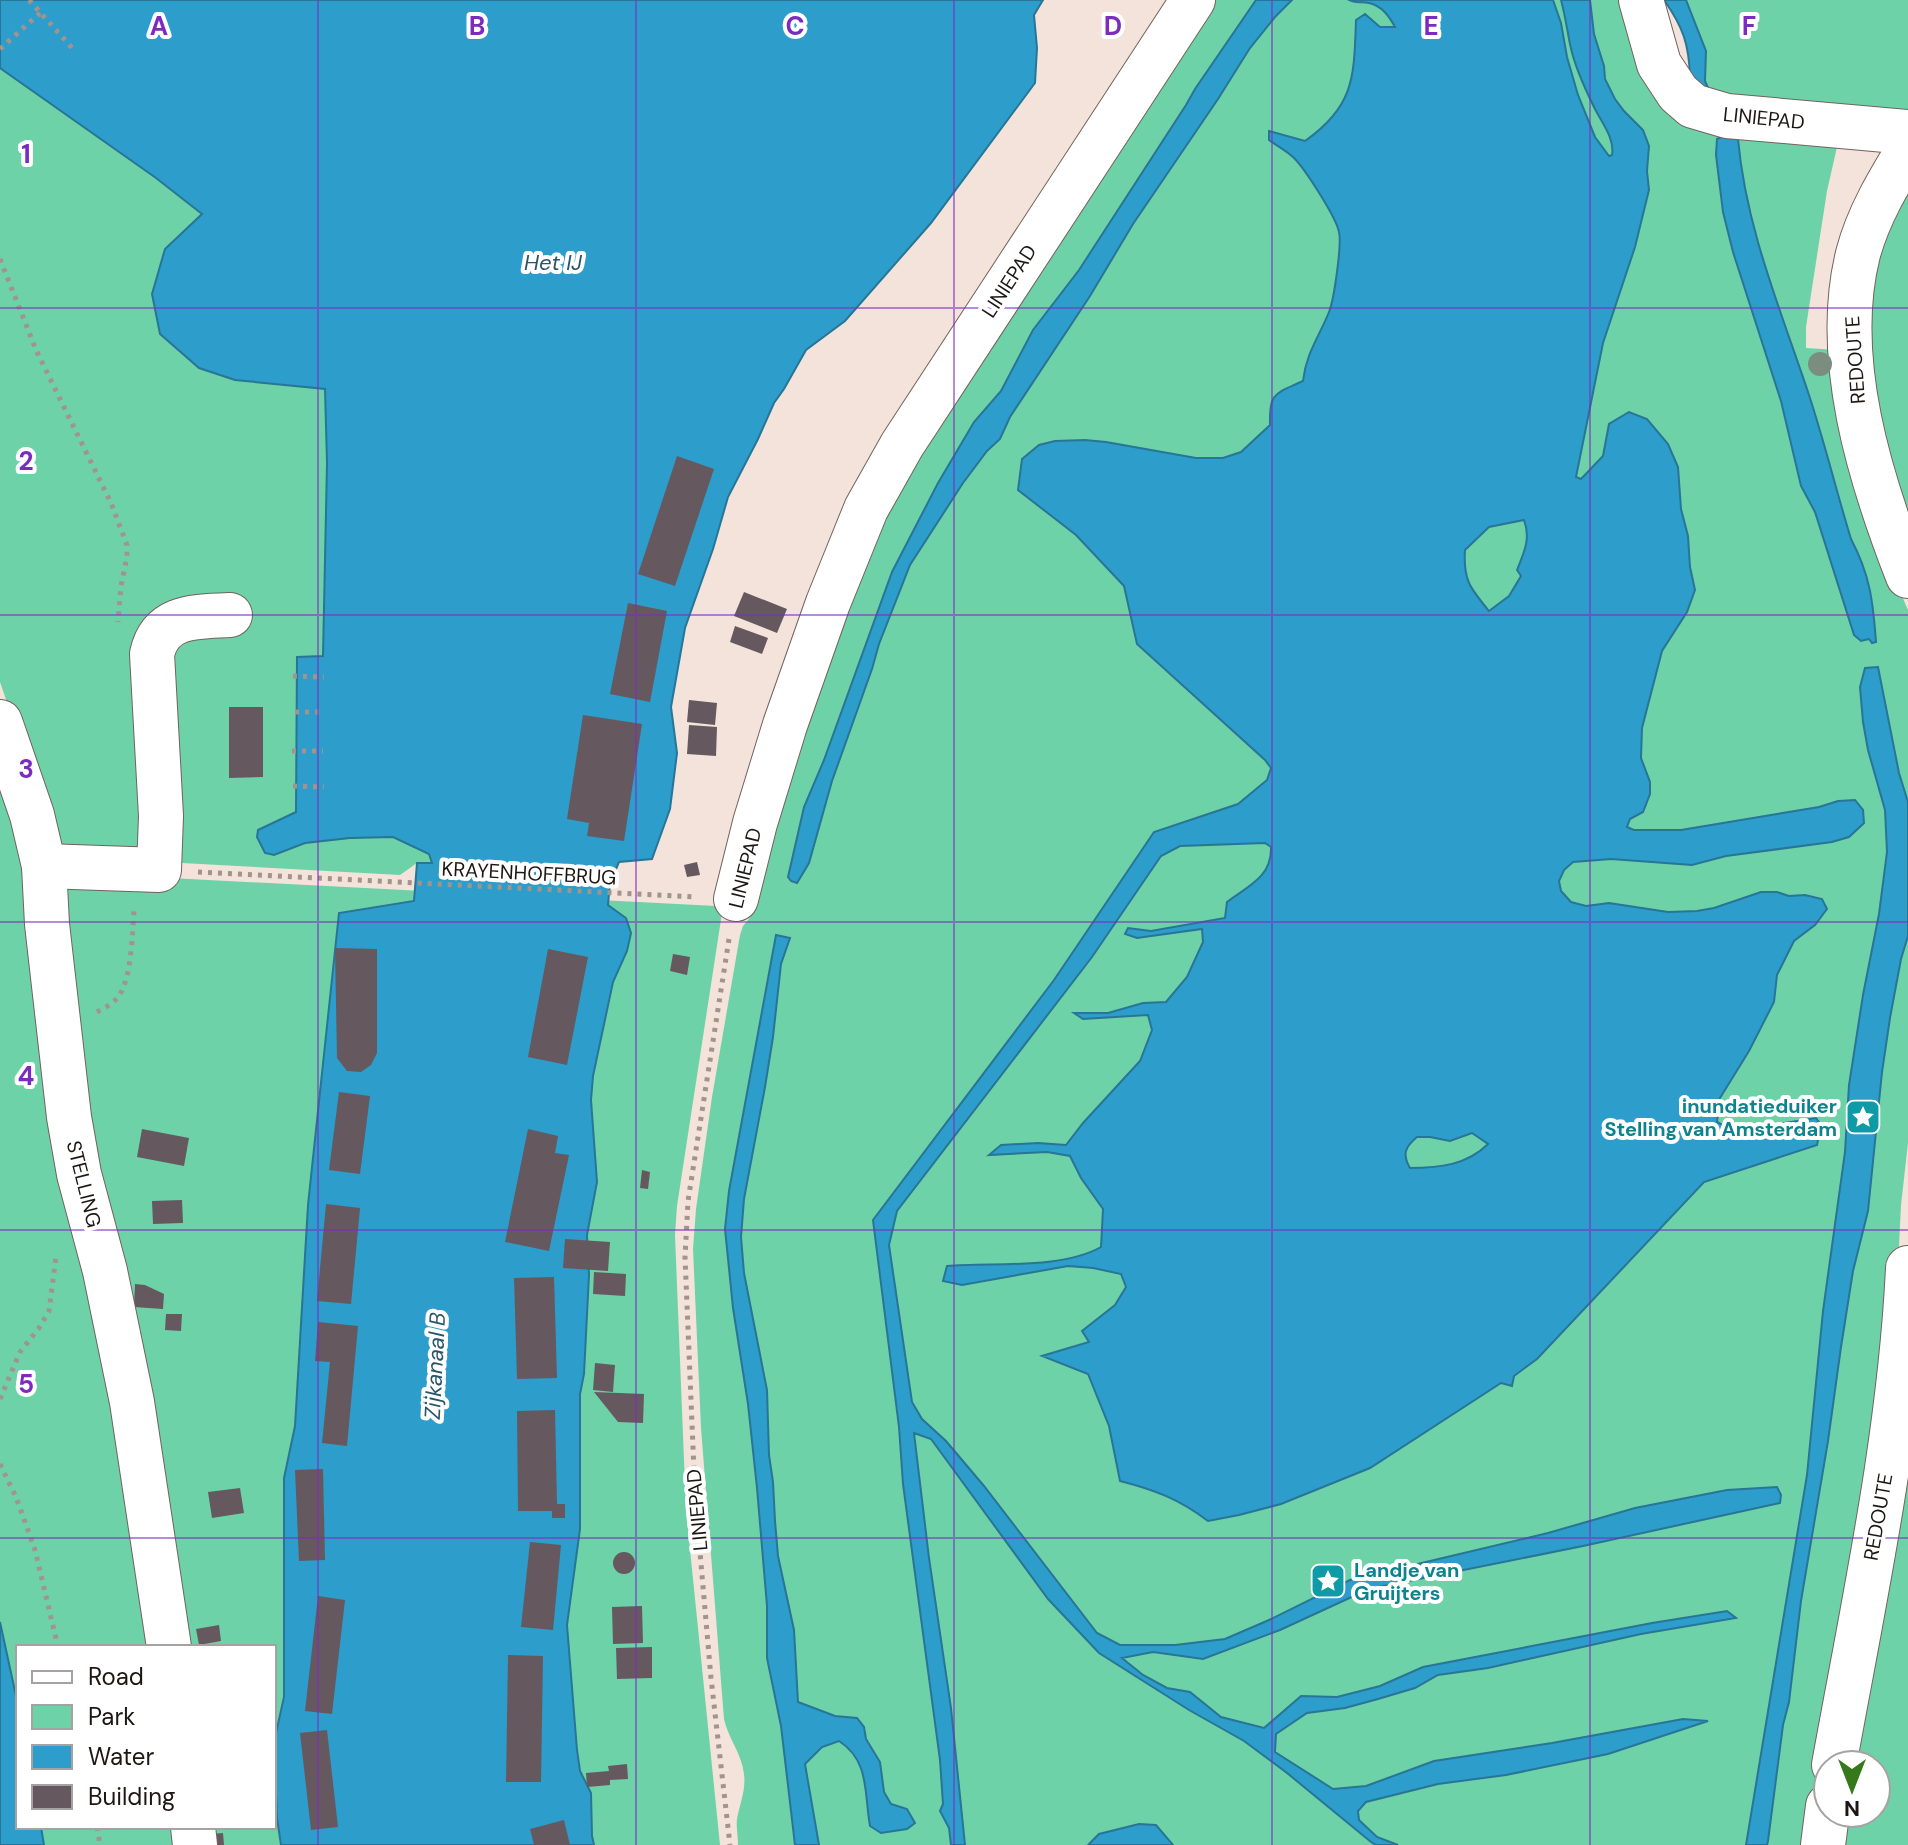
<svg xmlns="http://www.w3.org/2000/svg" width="1908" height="1845" font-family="'DM Sans',sans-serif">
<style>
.green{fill:#6ed2a8}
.water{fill:#2d9dcc;stroke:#287595;stroke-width:2;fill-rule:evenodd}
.building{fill:#66585f}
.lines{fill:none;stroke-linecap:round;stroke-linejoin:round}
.minor-casing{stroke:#71635c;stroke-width:46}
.path{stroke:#a0948d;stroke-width:5;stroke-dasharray:4 6;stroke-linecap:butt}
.minor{stroke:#fff;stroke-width:44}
.tree{fill:#7b8d7f}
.grid{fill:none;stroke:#7b2cbf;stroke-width:2;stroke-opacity:0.55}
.labels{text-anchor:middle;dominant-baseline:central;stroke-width:8;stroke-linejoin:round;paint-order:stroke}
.street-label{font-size:20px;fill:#1d1714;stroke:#fff}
.culture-label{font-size:20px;font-weight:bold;fill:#0d838f;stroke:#fff;text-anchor:end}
.water-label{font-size:22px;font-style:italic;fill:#29556a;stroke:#fff}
.grid-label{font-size:26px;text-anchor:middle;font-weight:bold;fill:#7b2cbf;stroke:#fff;stroke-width:8;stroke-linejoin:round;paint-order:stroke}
</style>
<rect width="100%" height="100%" fill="#f3e3da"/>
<!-- green -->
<g class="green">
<path d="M1207,0h422l18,68 190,79 -10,44 -21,136v21l32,2 63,244 7,16v533l-7,62 -3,62 -86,578h-1074c0,-9 -2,-18 -1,-26 3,-16 9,-29 7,-45 -2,-20 -16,-36 -20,-55l-23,-291 -8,-179 3,-40 16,-112 28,-162 3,-9 6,-7 10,-37 101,-334z"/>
<polygon points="1686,0 1908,0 1908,113 1777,105 1709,90 1705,81 1706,51"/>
<polygon points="0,68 156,178 202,214 199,368 235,380 325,389 327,463 323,657 297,658 296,812 258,830 257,838 265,853 274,855 305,843 350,838 393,837 429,854 432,864 417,863 400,875 108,859 63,845 52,834 0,682"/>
<polygon points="1908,170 1908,551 1865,393 1874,237"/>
<polygon points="0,751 16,798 158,1647 18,1647 18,1827 183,1827 186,1845 0,1845"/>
<polygon points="151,877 716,906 722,913 677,1206 675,1235 686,1510 720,1845 206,1845 204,1827 274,1827 274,1647 180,1647 106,1233 62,893 68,884"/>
<polygon points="1908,1396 1908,1845 1832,1845 1836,1813 1876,1813 1876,1765 1843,1765"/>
</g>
<!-- water -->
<g class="water">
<polygon points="0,0 1043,0 1034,15 1037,48 1035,83 931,223 845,321 806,350 784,389 774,403 758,439 728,497 713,549 685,628 671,707 677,753 670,809 652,859 619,862 610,883 608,905 626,918 631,933 627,951 613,982 593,1076 591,1100 597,1182 587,1235 589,1275 584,1374 580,1394 580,1529 567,1625 577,1750 580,1771 591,1793 592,1836 594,1845 281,1845 277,1818 274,1742 284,1697 284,1478 295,1426 308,1205 339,913 414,901 417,863 432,863 429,854 393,837 350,838 305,843 274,855 265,853 257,837 258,830 296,812 297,657 323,656 327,463 325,389 235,380 199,368 160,334 152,294 165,249 202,214 156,178 0,68"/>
<polygon points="1256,0 1292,0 1275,17 1250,48 1218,99 1133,224 1090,296 1010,417 1000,439 987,451 963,483 910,565 879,644 872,669 832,781 809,863 797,883 791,881 788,877 804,807 824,760 892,572 938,483 974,422 1001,391 1033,330 1079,270 1186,105 1195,89"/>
<path d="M1349,0h204l8,23 6,34 11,38 17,42 14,19 3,-1c3,-16 -10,-32 -17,-46 -10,-20 -21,-44 -25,-65 -3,-15 -5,-29 -9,-44h29l4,34 10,32 1,13 10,20 9,12 19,19 6,16 -2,25 2,19 -14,57 -32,96 -27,134 5,2 22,-23 6,-32 20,-12 18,7 21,25 10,23 3,42 7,27 2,31 5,23 -8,22 -25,39 -20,77 -1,30 9,24v12l-7,18 -13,7 -3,8 7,3h47l138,-23 19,-6 17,-1 8,10 1,13 -15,14 -17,5 -106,14 -34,9 -81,-6 -38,3 -9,8 -5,11 2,10 10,11 15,4 23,-3 59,9 29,-1 17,-3 47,-16h16l12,4 16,-1 17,4 5,10 -12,16 -21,16 -17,34 -3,27 -25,49 -29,47 -3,24 17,9 82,-13 5,7 -4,20 -113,37 -167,177 -23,17 -2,10 -11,-3 -131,85 -89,36 -42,11 -31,6c-29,-22 -53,-31 -88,-40l-11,-55 -21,-52 -46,-18 47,-14 -7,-11 33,-26 11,-18 -5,-13 -28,-6 -25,-2 -106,19 -19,-4 4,-15c46,-4 113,4 154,-19l2,-38 -22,-31 -11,-22 -23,-4 -58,3 12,-10 37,-2 28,2 17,-22 57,-62 12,-31 -4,-15 -65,4 -9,-6h34l35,-10 23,-1 21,-25 16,-35 -1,-13 -65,9 -12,-4 3,-6 23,3 74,-13 2,-16c21,-16 45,-25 44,-55l-6,-4 -85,3 -19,10 -69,101 -195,254 -8,34 23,157 10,17 24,22 38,45 113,147 23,12h55l50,-6 44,-19 81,-40 198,-47 87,-25 92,-18 50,-3 4,8 -1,8 -197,43 -214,43 -89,41 -77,29 -50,-7 -31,6 21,17 24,13 23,4 31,25 43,11 37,-32 36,1 43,-11 43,-19 229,-44 75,-12 9,7 -95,16 -153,34 -50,7 -23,13 -37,11 -33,9 -38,5 -31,21 -1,18 58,37 33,-3 68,-25 118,-18 131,-24 25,2 -100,33 -102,21 -68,9 -72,18 -8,9 1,9 18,17 21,8h-22l-5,-3 -84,-69 -43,-32 -55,-31 -90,-57 -51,-54 -117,-160 -17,-6 15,125 22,150 14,137h-14l-2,-17 -9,-17 3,-7 -3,-44 -37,-276 -4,-57 -26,-207 181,-240 100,-148 84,-28 29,-24 4,-12 -6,-8 -128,-116 -13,-58 -48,-51 -58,-45 4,-31 17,-14 16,-4 30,-1 21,2 90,16h27l18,-6 29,-27c-1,-33 5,-31 33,-44 3,-28 16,-44 26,-69 5,-12 13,-68 10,-80 -3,-15 -34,-63 -45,-74 -7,-7 -17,-12 -25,-18v-9l36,10c50,-35 49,-65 51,-121l9,-6 15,13h15c-6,-11 -13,-21 -26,-24 -8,-2 -13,1 -20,-3zM1524,520c7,19 0,32 -7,50l4,6 -12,20 -20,15c-19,-23 -26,-31 -24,-61l24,-23zM1472,1133l16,11c-21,21 -49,24 -78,24 -8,-14 -5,-21 7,-31h13l20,4z"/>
<path d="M1664,0h22l20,51 -1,30 4,9 26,19 -45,-32c-1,-33 -7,-50 -26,-77z"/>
<path d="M1726,135l12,4c8,89 42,169 70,253 16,48 28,98 43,147 19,36 22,62 25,103l-4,1 -3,-4 -8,2 -7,-6 -39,-123 -14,-26 -20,-85 -48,-149 -10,-40 -7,-57 1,-16z"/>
<polygon points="1878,667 1899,773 1908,802 1908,936 1901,959 1890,1018 1882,1072 1868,1211 1853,1271 1841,1347 1828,1441 1801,1601 1789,1702 1783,1725 1768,1841 1767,1845 1746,1845 1807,1475 1823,1311 1845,1152 1849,1085 1863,995 1879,914 1887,852 1885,810 1868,750 1863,722 1860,687 1865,668"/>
<path d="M776,935l14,3 -9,26 -8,73 -8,50 -21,112 -3,38 3,36 23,117 2,65 4,27 2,39 3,35 16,74 4,72 37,14 22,2 7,9 2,12 14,23 4,30 7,12 16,5 8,14 -8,6 -26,4 -11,-7c-6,-33 0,-65 -31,-85l-17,6 -17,17 14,81h-24l-14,-119 -14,-68v-52l-10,-118 -9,-84 -15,-96 -8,-79 4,-38z"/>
<polygon points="0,1622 18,1705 18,1827 41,1827 44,1845 0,1845"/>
<polygon points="1139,1824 1156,1825 1173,1845 1088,1845 1099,1834"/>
</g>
<!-- building -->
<g class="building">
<polygon points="677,456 714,469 675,586 638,574"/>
<polygon points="744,592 787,609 777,633 734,616"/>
<polygon points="628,603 667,611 650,702 610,694"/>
<polygon points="735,626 768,638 762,654 730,642"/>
<polygon points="689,700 717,703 715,725 687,722"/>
<polygon points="229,707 263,707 263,777 229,778"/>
<polygon points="583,715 642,724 624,841 587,836 589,823 567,819"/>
<polygon points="689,725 717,727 716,756 687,754"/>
<polygon points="697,862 700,875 687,877 684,865"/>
<polygon points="335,948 377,949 377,1053 371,1065 361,1072 347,1071 337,1058"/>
<polygon points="548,949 588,957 567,1065 528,1057"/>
<polygon points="673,954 690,957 687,975 670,971"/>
<polygon points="339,1092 370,1096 360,1174 329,1170"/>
<polygon points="142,1129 189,1138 184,1166 137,1157"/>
<polygon points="528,1129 558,1136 555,1153 569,1155 549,1251 505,1242"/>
<polygon points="642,1170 650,1172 648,1189 640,1188"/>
<polygon points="182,1200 183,1223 153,1224 152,1201"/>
<polygon points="326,1204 360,1208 351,1304 317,1301"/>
<polygon points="565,1239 610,1242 608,1271 563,1268"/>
<polygon points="594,1272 626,1274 625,1296 593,1294"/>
<polygon points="554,1277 557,1378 517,1379 514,1278"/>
<polygon points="135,1284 145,1285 164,1294 163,1309 134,1307"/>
<polygon points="166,1314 182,1314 181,1331 165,1330"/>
<polygon points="318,1322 358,1326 347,1446 322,1443 330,1362 315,1361"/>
<polygon points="595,1363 615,1365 613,1392 593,1390"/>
<polygon points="594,1392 644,1394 643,1423 618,1422"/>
<polygon points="555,1410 557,1504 565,1504 565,1518 552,1518 552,1511 518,1511 517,1411"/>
<polygon points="323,1469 325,1560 299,1561 295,1470"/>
<polygon points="240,1488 244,1513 212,1518 208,1492"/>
<polygon points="530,1542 561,1545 553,1630 521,1627"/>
<circle cx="624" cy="1563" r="11"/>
<polygon points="318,1596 345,1600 332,1714 305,1711"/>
<polygon points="642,1606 643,1643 613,1644 612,1607"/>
<polygon points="219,1625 221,1641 199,1645 196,1629"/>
<polygon points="652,1647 652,1678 617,1679 616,1648"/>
<polygon points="508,1655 543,1656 541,1782 506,1782"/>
<polygon points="327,1730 338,1827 311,1830 300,1733"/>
<polygon points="627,1764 628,1779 610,1780 610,1785 587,1787 586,1773 609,1771 608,1766"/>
<polygon points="564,1820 570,1845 534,1845 530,1829"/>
<polygon points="223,1833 224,1845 213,1845 212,1834"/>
</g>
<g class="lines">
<defs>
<g id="minor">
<polyline points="1641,0 1659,64 1678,93 1693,106 1727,116 1908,132"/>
<path d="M1908,150c-20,33 -40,66 -50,104 -26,104 12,225 50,322"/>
<polyline points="0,722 32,815 44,866 47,924 69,1117 79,1174 105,1271 132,1402 169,1647"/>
<path d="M44,866l115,4 2,-54 -9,-162c9,-40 44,-37 78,-39"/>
<polyline points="736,899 755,823 785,725 828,603 866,509 902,445 1193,0"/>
<path d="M1834,1765c30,-165 66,-330 74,-497"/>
<polyline points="193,1827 195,1845"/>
<polyline points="1823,1845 1828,1806"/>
</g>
</defs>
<!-- minor casing -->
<use href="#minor" class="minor-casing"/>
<!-- path -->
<g class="path">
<polyline points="29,0 74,50"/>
<polyline points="0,49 40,13"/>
<polyline points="0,259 36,350 111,503 127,545 127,557 121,586 118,622"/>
<polyline points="293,676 324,677"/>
<polyline points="295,712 325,712"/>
<polyline points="292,751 323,751"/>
<polyline points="293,786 324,787"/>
<polyline points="198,872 695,897"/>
<polyline points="729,939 688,1201 685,1257 695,1495 711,1678 730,1845"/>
<path d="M97,1012c7,-4 16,-8 21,-15 14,-18 14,-63 16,-86"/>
<polyline points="0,1399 20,1352 39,1328 49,1311 56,1257"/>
<polyline points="0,1464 16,1497 35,1550 58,1647"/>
<polyline points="97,1827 100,1845"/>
</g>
<!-- minor -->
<use href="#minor" class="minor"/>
</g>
<!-- trees -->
<circle class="tree" cx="1820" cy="364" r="12"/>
<!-- grid -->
<path class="grid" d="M318,0v1845M636,0v1845M954,0v1845M1272,0v1845M1590,0v1845M0,308h1908M0,615h1908M0,922h1908M0,1230h1908M0,1538h1908"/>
<!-- icons -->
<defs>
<symbol id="sight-square" viewBox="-11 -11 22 22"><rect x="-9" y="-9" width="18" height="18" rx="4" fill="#0f9aa8" stroke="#fff"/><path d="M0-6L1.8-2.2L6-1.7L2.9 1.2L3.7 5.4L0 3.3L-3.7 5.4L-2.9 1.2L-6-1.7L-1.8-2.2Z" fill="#fff"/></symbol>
</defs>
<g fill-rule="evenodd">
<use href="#sight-square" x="1843" y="1097" width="40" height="40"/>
<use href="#sight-square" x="1308" y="1561" width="40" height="40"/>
</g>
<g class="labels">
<!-- street labels -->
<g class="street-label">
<text transform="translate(1764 118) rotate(6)">LINIEPAD</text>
<text transform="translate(1009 281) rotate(-57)">LINIEPAD</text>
<text transform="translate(1855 360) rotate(-94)">REDOUTE</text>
<text transform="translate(745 868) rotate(-76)">LINIEPAD</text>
<text transform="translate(529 873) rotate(3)">KRAYENHOFFBRUG</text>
<text transform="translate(84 1184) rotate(76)">STELLING</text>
<text transform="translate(697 1510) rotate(-95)">LINIEPAD</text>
<text transform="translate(1878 1517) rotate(-80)">REDOUTE</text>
</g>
<!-- culture labels -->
<g class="culture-label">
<text x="1837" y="1106">inundatieduiker<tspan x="1837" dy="23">Stelling van Amsterdam</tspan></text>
<text x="1354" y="1570" text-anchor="start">Landje van<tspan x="1354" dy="23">Gruijters</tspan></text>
</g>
<!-- water labels -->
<g class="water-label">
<text x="553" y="262">Het IJ</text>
<text transform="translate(435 1366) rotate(-87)">Zijkanaal B</text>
</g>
</g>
<g class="grid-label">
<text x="159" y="35">A</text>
<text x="477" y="35">B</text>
<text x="795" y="35">C</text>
<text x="1113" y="35">D</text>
<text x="1431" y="35">E</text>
<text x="1749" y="35">F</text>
<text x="26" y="163">1</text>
<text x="26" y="470">2</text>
<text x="26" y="778">3</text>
<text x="26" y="1085">4</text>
<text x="26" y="1393">5</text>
</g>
<!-- legend -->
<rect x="16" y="1645" width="260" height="184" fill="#ffffff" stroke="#a5a2a1" stroke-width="2"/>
<rect x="32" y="1671" width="40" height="12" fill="#ffffff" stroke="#a5a2a1" stroke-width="2"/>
<text x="88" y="1685" font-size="24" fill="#1d1714">Road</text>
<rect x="32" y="1705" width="40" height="24" fill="#6ed2a8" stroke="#a5a2a1" stroke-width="2"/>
<text x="88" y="1725" font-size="24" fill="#1d1714">Park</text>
<rect x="32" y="1745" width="40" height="24" fill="#2d9dcc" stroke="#a5a2a1" stroke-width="2"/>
<text x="88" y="1765" font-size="24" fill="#1d1714">Water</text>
<rect x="32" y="1785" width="40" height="24" fill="#66585f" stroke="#a5a2a1" stroke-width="2"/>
<text x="88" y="1805" font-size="24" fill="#1d1714">Building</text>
<!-- north arrow -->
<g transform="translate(1852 1789) rotate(180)"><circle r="38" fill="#ffffff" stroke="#a5a2a1" stroke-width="2"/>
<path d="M0-6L14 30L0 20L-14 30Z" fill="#36791a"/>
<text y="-12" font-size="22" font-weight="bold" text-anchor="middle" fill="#1d1714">N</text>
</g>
</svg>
